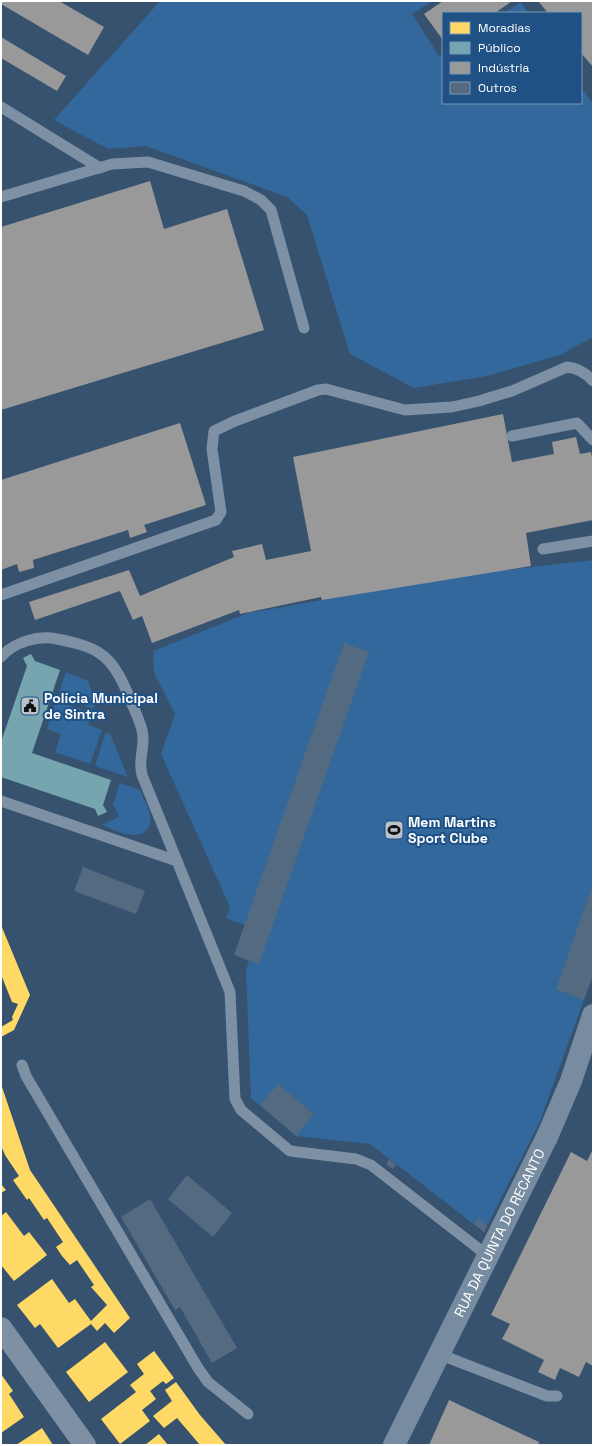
<svg xmlns="http://www.w3.org/2000/svg" width="594" height="1446" font-family="'Space Grotesk',sans-serif">
<style>
.green{fill:#33689c}
.homes{fill:#ffd966}
.public{fill:#76a5af}
.industry{fill:#999}
.building{fill:#546a80}
.lines{fill:none;stroke-linecap:round;stroke-linejoin:round}
.lane{stroke:#7d90a4;stroke-width:11}
.street{stroke:#7d90a4;stroke-width:22}
.secondary{stroke:#778ca0;stroke-width:22}
.labels{text-anchor:middle;dominant-baseline:central;stroke-width:4;stroke-linejoin:round;paint-order:stroke}
.poi-label{font-size:14px;font-weight:bold;fill:#fff;stroke:#1f5185;text-anchor:start}
.street-label{font-size:14px;fill:#fff;stroke:#1f5185}
</style>
<rect width="100%" height="100%" fill="#36526e"/>
<!-- green -->
<g class="green">
<polygon points="160,1 432,1 412,14 439,56 443,54 443,103 581,103 581,87 593,104 593,337 560,355 487,376 414,388 350,354 307,215 287,197 146,146 108,149 54,120"/>
<polygon points="521,2 528,13 504,13"/>
<polygon points="593,560 593,975 540,1121 484,1232 370,1144 296,1136 251,1098 246,971 249,960 245,925 226,918 230,907 161,754 175,714 154,673 153,651 248,613 471,574"/>
<polygon points="66,672 88,681 96,701 93,709 58,696"/>
<polygon points="56,701 92,713 88,725 102,730 90,764 55,752 61,734 47,729"/>
<polygon points="108,733 110,734 128,777 95,766 105,734"/>
<path d="M120,783l20,7c3,8 9,17 10,26 1,4 0,9 -2,12 -10,15 -33,2 -46,-3l17,-8 -6,-13z"/>
</g>
<!-- homes -->
<g class="homes">
<polygon points="1,925 30,995 14,1030 1,1037 1,1027 13,1020 12,1017 18,1004 12,1002 2,977 1,978"/>
<polygon points="1,1084 30,1170 130,1318 114,1333 105,1323 97,1331 91,1324 58,1348 40,1324 35,1328 17,1305 52,1279 69,1303 75,1299 91,1321 107,1305 91,1287 94,1285 77,1260 70,1265 62,1256 56,1247 63,1242 47,1218 44,1220 29,1198 27,1200 13,1180 19,1176 5,1155 1,1146"/>
<polygon points="1,1184 6,1190 1,1193"/>
<polygon points="6,1212 24,1236 29,1232 47,1255 14,1281 1,1265 1,1216"/>
<polygon points="105,1342 128,1372 89,1402 66,1372"/>
<polygon points="154,1351 174,1378 166,1384 163,1381 150,1391 156,1399 142,1410 150,1421 120,1444 101,1419 136,1392 130,1385 144,1374 137,1364"/>
<polygon points="1,1374 13,1391 9,1394 24,1417 1,1433"/>
<polygon points="176,1382 200,1415 226,1445 200,1445 177,1418 164,1428 153,1416 172,1401 165,1390"/>
<polygon points="42,1428 53,1445 16,1445"/>
<polygon points="159,1434 168,1445 145,1445"/>
</g>
<!-- public -->
<polygon class="public" points="31,654 35,661 60,670 32,753 111,780 103,805 107,812 98,816 95,809 1,777 1,742 27,666 23,658"/>
<!-- industry -->
<g class="industry">
<polygon points="1,1 59,1 104,27 88,55 1,4"/>
<polygon points="443,1 512,1 495,13 443,13 443,40 424,14"/>
<polygon points="538,1 593,1 593,67 581,53 581,13 548,13"/>
<polygon points="1,37 66,76 57,91 1,58"/>
<polygon points="150,181 164,229 227,209 264,330 1,410 1,227"/>
<polygon points="503,414 512,462 554,454 552,442 576,437 580,454 591,452 593,464 593,520 526,533 531,566 322,600 321,597 240,614 239,610 152,643 142,616 133,620 120,591 35,620 29,602 129,570 140,596 234,557 232,551 262,544 266,560 311,551 293,457"/>
<polygon points="180,423 206,505 144,525 147,532 130,538 128,530 33,560 34,568 19,572 17,564 1,570 1,480"/>
<polygon points="593,1149 593,1366 586,1362 579,1377 560,1368 555,1380 538,1372 544,1360 502,1339 510,1324 491,1315 571,1152 587,1161"/>
<polygon points="449,1400 539,1442 538,1445 429,1445"/>
</g>
<!-- building -->
<g class="building">
<polygon points="344,643 369,652 259,964 234,955"/>
<polygon points="83,867 145,891 136,914 74,891"/>
<polygon points="593,884 593,975 584,1000 556,989"/>
<polygon points="278,1084 314,1114 296,1136 260,1105"/>
<polygon points="389,1159 396,1165 393,1169 386,1164"/>
<polygon points="187,1175 232,1213 213,1237 168,1199"/>
<polygon points="150,1199 237,1348 212,1363 180,1307 175,1310 121,1217"/>
<polygon points="478,1218 487,1226 484,1232 474,1224"/>
</g>
<g class="lines">
<!-- lane -->
<g class="lane">
<polyline points="1,107 100,168"/>
<polyline points="1,197 112,164 148,162 244,191 261,200 271,210 304,328"/>
<polyline points="512,436 577,423 593,440"/>
<polyline points="543,549 593,541"/>
<path d="M1,595l215,-75 5,-8 -9,-63 2,-18 21,-10 83,-31 8,-1 79,21 47,-3 27,-6 33,-10 55,-24c10,1 19,6 26,14"/>
<path d="M1,657c13,-15 37,-22 56,-18 47,9 56,19 74,62 4,11 11,23 12,35 1,14 -5,25 -1,39l35,86 -176,-60"/>
<polyline points="177,861 230,992 235,1099 241,1110 290,1151 356,1159 371,1165 488,1256"/>
<polyline points="22,1065 26,1076 198,1368 208,1382 248,1414"/>
<polyline points="440,1353 449,1358 547,1396 557,1396"/>
</g>
<!-- street -->
<polyline class="street" points="1,1328 85,1445"/>
<!-- secondary -->
<path class="secondary" id="s1" d="M394,1445l153,-308 24,-56 22,-66"/>
</g>
<!-- icons -->
<defs>
<symbol id="civic-square" viewBox="-11 -11 22 22"><rect x="-9" y="-9" width="18" height="18" rx="4" fill="#b9c2cc" stroke="#1f5185"/><path d="M-.6-6.5H3V-4.5H.6V-3L4-1V1h2V6H-6V1h2V-1L-.6-3ZM-1.2 2.5V6h2.4V2.5Z" fill="#111"/></symbol>
<symbol id="stadium-square" viewBox="-11 -11 22 22"><rect x="-9" y="-9" width="18" height="18" rx="4" fill="#b9c2cc" stroke="#1f5185"/><path d="M0-5a6.5 5 0 1 0 0 10a6.5 5 0 1 0 0-10ZM-3.5-1.8h7v3.6h-7Z" fill="#111"/></symbol>
</defs>
<g fill-rule="evenodd">
<use href="#civic-square" x="19" y="695" width="22" height="22"/>
<use href="#stadium-square" x="383" y="819" width="22" height="22"/>
</g>
<g class="labels">
<!-- poi labels -->
<g class="poi-label">
<text x="44" y="698">Polícia Municipal<tspan x="44" dy="16">de Sintra</tspan></text>
<text x="408" y="822">Mem Martins<tspan x="408" dy="16">Sport Clube</tspan></text>
</g>
<!-- street labels -->
<g class="street-label">
<text stroke="none"><textPath href="#s1" startOffset="237">RUA DA QUINTA DO RECANTO</textPath></text>
</g>
</g>
<!-- border -->
<rect width="594" height="1446" fill="none" stroke="#ffffff" stroke-width="4"/>
<!-- legend -->
<rect x="442" y="12" width="140" height="92" fill="#1f5185" stroke="#7997b6"/>
<rect x="450" y="22" width="20" height="12" fill="#ffd966" stroke="#7997b6"/>
<text x="478" y="32" font-size="12" fill="#ffffff">Moradias</text>
<rect x="450" y="42" width="20" height="12" fill="#76a5af" stroke="#7997b6"/>
<text x="478" y="52" font-size="12" fill="#ffffff">Público</text>
<rect x="450" y="62" width="20" height="12" fill="#999999" stroke="#7997b6"/>
<text x="478" y="72" font-size="12" fill="#ffffff">Indústria</text>
<rect x="450" y="82" width="20" height="12" fill="#546a80" stroke="#7997b6"/>
<text x="478" y="92" font-size="12" fill="#ffffff">Outros</text>
</svg>
